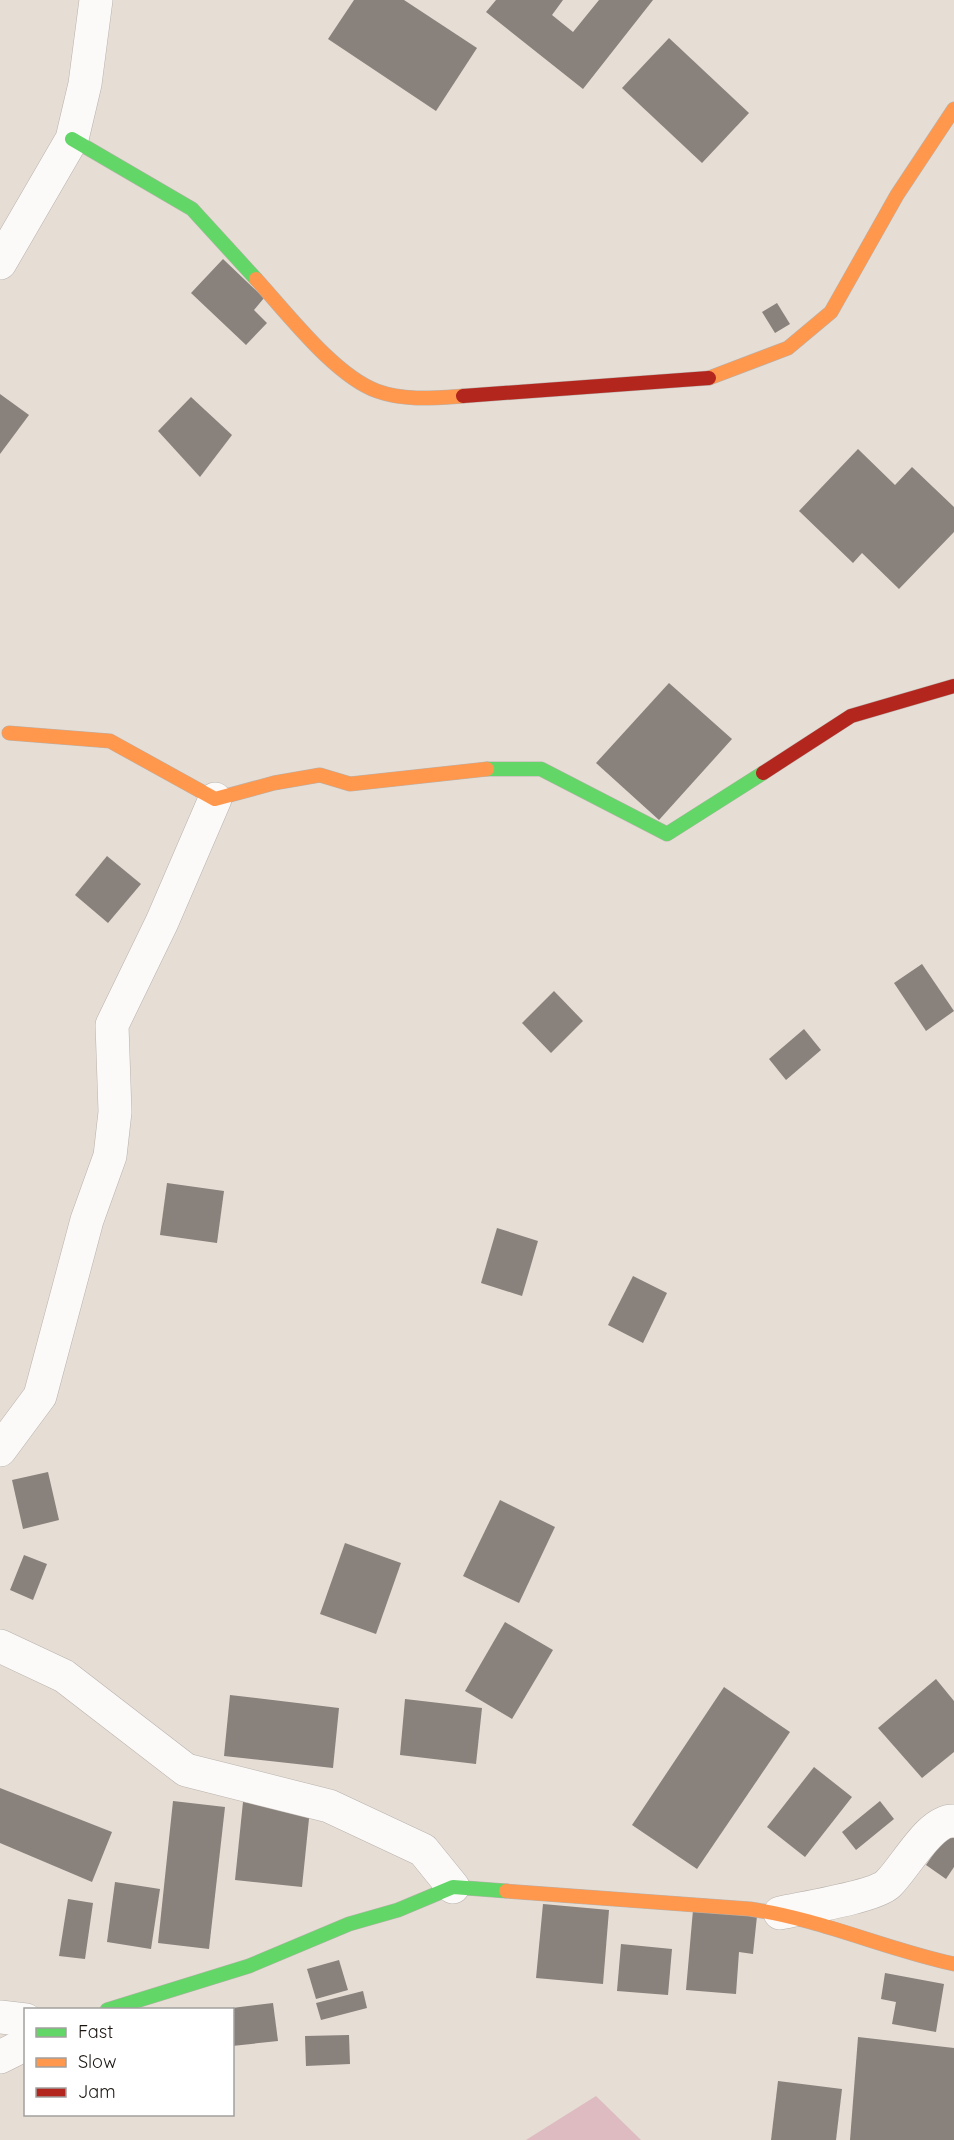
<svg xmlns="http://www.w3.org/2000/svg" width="954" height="2140" font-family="Quicksand,sans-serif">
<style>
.green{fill:#ddbbc1}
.building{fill:#88817c}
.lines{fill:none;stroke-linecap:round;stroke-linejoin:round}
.street-casing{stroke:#b8b2ab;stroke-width:34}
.fast-casing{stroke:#b8b2ab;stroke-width:15}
.slow-casing{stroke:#b8b2ab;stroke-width:15}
.jam-casing{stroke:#b8b2ab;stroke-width:15}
.street{stroke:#fbfaf9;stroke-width:33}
.fast{stroke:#63d668;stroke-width:14}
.slow{stroke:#ff974d;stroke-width:14}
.jam{stroke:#b3261e;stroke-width:14}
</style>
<rect width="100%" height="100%" fill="#e6ddd5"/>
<!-- green -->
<polygon class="green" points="596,2096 641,2140 526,2140"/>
<!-- building -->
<g class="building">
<polygon points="354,0 404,0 477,48 436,111 328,39"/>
<polygon points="496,0 563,0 552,15 573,32 599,0 653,0 583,89 486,12"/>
<polygon points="669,38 749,113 702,163 622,88"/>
<polygon points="223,259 264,298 254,310 267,323 246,345 191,293"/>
<polygon points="777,303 790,324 775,333 762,312"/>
<polygon points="0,394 29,415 0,454"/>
<polygon points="191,397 232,435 200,477 158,431"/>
<polygon points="858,449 895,485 912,467 954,507 954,532 899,589 862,553 853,563 799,511"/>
<polygon points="669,683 732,739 659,820 596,763"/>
<polygon points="107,856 141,884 108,923 75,895"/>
<polygon points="922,964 954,1011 926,1031 894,983"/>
<polygon points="554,991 583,1021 551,1053 522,1023"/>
<polygon points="804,1029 821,1050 786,1080 769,1059"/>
<polygon points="167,1183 224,1191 217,1243 160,1235"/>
<polygon points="497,1228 538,1241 522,1296 481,1283"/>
<polygon points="633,1276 667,1293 643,1343 608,1325"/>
<polygon points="48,1472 59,1520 23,1529 12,1480"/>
<polygon points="500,1500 555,1527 519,1603 463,1576"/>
<polygon points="345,1543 401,1563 376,1634 320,1614"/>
<polygon points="24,1555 47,1564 33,1600 10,1590"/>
<polygon points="505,1622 553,1650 512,1719 465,1691"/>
<polygon points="936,1679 954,1701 954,1752 922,1778 878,1728"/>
<polygon points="724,1687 790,1732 697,1869 632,1825"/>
<polygon points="230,1695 339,1708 333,1768 224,1756"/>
<polygon points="405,1699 482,1708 476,1764 400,1755"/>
<polygon points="814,1767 852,1797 805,1857 767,1827"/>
<polygon points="0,1788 112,1832 92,1882 0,1843"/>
<polygon points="173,1801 225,1807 209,1949 158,1943"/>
<polygon points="880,1801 894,1819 856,1850 842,1832"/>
<polygon points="243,1802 310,1809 302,1887 235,1880"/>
<polygon points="947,1834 954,1838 954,1867 946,1879 926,1865"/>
<polygon points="115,1882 160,1889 151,1949 107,1942"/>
<polygon points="68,1899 93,1903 85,1959 59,1956"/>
<polygon points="543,1904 609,1910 603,1984 536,1978"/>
<polygon points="693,1910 757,1916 753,1954 739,1952 736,1994 686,1990"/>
<polygon points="621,1944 672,1949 668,1995 617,1991"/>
<polygon points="339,1960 348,1990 316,1999 307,1969"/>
<polygon points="885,1973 944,1984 936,2032 892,2024 896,2002 881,1999"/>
<polygon points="363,1991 367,2008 321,2020 316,2003"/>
<polygon points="273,2003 278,2041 232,2046 232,2008"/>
<polygon points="349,2035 350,2064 306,2066 305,2036"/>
<polygon points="858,2037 954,2048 954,2140 850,2140"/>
<polygon points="778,2081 842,2089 836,2140 771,2140"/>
</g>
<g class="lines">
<defs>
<g id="street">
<polyline points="0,263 72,139 85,84 96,0"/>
<polyline points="0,1450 40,1396 87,1220 110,1156 115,1112 112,1025 162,922 215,799"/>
<polyline points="0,1646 64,1676 186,1770 329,1806 423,1850 453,1887"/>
<path d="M780,1913c22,-5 94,-16 108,-29 17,-16 42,-65 66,-63"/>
<polyline points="0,2017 26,2020"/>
<polyline points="0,2057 26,2044"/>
</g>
<g id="fast">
<polyline points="72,139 192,209 256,279"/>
<polyline points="487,769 541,769 667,834 763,773"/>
<polyline points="107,2010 249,1966 349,1924 398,1910 453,1887 506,1891"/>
</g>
<g id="slow">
<path d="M256,279c31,34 79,97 121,112 27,10 57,7 86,5"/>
<polyline points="709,378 788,348 831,312 897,195 954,109"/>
<polyline points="9,733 110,741 215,799 274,783 320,775 350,784 487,769"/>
<path d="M506,1891l244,18c70,10 135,40 204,55"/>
</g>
<g id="jam">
<polyline points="463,396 709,378"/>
<polyline points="763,773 851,716 954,686"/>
</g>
</defs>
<!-- street casing -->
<use href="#street" class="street-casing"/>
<!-- fast casing -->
<use href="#fast" class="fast-casing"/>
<!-- slow casing -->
<use href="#slow" class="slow-casing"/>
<!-- jam casing -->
<use href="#jam" class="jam-casing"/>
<!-- street -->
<use href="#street" class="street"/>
<!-- fast -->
<use href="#fast" class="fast"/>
<!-- slow -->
<use href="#slow" class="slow"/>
<!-- jam -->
<use href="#jam" class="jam"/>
</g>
<!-- legend -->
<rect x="24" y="2008" width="210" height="108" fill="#ffffff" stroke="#a3a19f" stroke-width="1.5"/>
<rect x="36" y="2028" width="30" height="9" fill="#63d668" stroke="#a3a19f" stroke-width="1.5"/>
<text x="78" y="2038" font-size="18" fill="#1a1510">Fast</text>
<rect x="36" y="2058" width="30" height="9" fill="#ff974d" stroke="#a3a19f" stroke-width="1.5"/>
<text x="78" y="2068" font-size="18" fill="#1a1510">Slow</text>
<rect x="36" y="2088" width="30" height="9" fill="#b3261e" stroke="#a3a19f" stroke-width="1.5"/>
<text x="78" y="2098" font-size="18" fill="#1a1510">Jam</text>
</svg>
